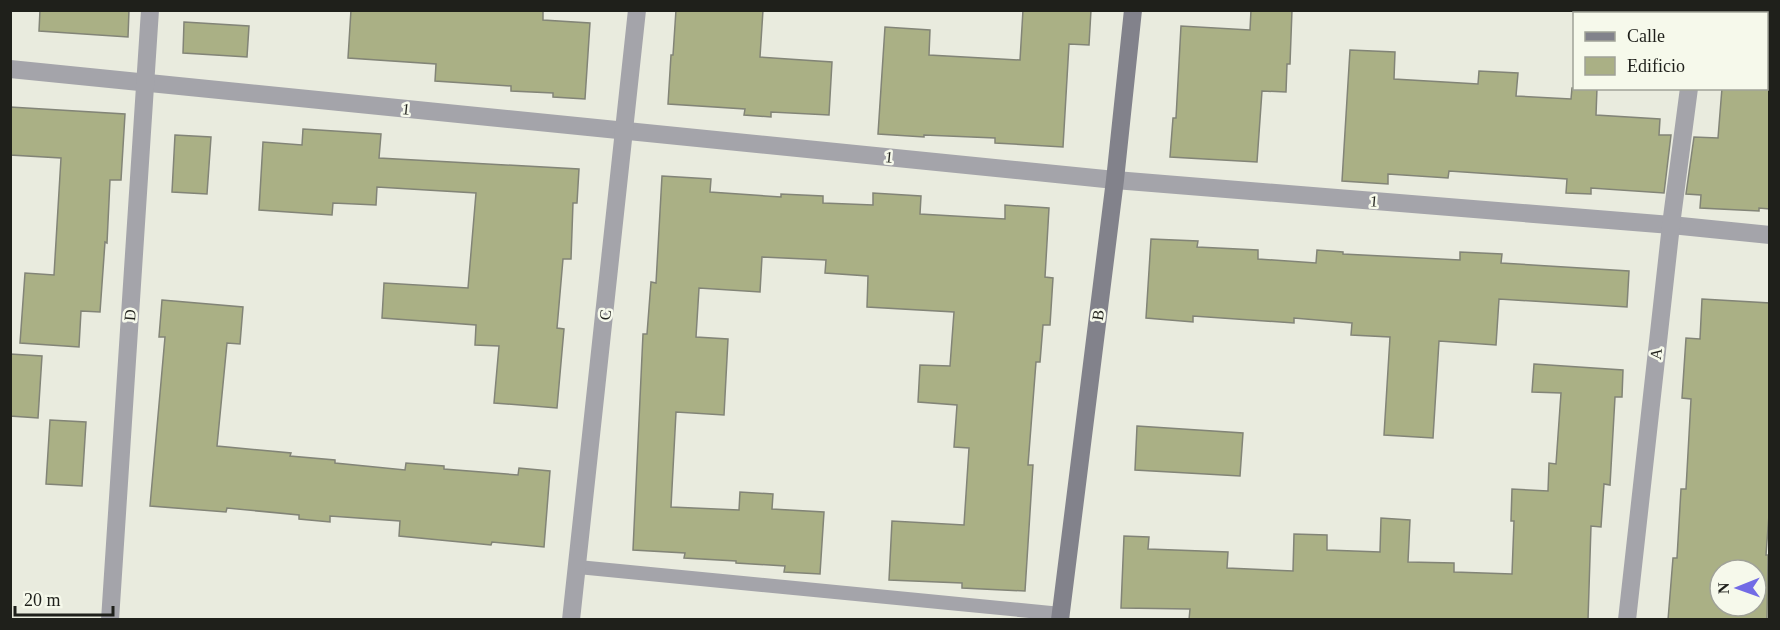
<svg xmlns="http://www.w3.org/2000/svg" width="1780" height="630" font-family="Georgia,serif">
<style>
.building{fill:#aab085;stroke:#828477;stroke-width:1.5;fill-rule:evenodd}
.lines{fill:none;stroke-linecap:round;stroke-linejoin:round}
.lane{stroke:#a4a4aa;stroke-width:14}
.street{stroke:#a4a4aa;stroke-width:18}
.secondary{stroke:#82828b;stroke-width:18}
.labels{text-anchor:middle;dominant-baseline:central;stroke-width:5;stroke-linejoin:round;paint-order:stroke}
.street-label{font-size:16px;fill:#1f201b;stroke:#f6f9eb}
</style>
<rect width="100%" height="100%" fill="#e9ebde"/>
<!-- building -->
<g class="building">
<polygon points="40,10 129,10 128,37 39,31"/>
<polygon points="351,10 543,10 543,20 590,23 585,99 553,97 553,93 511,91 511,86 435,81 436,64 348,58"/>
<polygon points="676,10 763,10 760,57 832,62 829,115 771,112 771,117 744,115 745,109 668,104 671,55 673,55"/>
<polygon points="1023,10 1091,10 1089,45 1069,44 1063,147 995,143 995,138 924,135 924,137 878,134 885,27 930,30 929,55 1020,60"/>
<polygon points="1251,10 1292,10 1290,64 1287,64 1286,92 1262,91 1257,162 1170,157 1173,118 1176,118 1181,26 1250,30"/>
<polygon points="184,22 249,26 247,57 183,53"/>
<polygon points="1350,50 1395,52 1394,79 1478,84 1479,71 1518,73 1516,96 1571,99 1572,88 1597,88 1596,115 1660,119 1659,135 1671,135 1664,193 1591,188 1591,194 1566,193 1567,179 1449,171 1448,178 1388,174 1388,184 1342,181"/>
<polygon points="1722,88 1770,88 1770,209 1759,208 1759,211 1700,208 1701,195 1686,194 1694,137 1718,138"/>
<polygon points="10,107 125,114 121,180 110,180 107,243 105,242 100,312 81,311 79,347 20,343 25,273 54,275 61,158 10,155"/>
<polygon points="303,129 381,134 379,158 579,169 577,203 573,203 571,259 563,259 557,328 564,329 557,408 494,403 499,346 475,345 476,325 382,318 384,283 468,288 476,193 377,187 376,205 333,203 332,215 259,210 263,142 302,145"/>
<polygon points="175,135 211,137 207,194 172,192"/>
<polygon points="662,176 711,179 710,192 781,197 781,194 823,196 823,203 873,205 873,193 921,196 920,214 1005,219 1005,205 1049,208 1045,277 1053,278 1050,325 1043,325 1040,362 1036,362 1028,465 1033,465 1025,591 962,588 962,583 889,580 892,521 964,525 969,448 954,447 957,405 918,402 920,365 950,366 954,312 867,307 868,276 825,273 826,260 762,257 760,292 699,288 696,337 728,339 724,415 676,412 671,507 739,510 740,492 773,494 772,509 824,512 820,574 784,572 785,566 736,563 736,561 684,558 685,553 633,550 643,334 647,334 651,282 656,283"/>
<polygon points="1151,239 1198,241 1197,247 1258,250 1258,259 1316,263 1317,250 1343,252 1343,254 1460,260 1460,252 1502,254 1501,263 1629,271 1627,307 1499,299 1496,345 1439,341 1433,438 1384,435 1390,337 1351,335 1352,323 1294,318 1294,323 1193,316 1193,322 1146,318"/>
<path d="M1702,299l68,4v198l-4,54h2l-1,65h-99l5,-62h4l4,-69h5l5,-90 -9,-1 4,-60 14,1zM1720,570h36v36h-36z"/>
<polygon points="162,300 243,307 240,344 227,343 217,446 291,453 290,456 335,460 335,463 405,470 406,463 444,466 444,469 518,475 519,468 550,471 544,547 492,542 491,545 399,536 400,521 330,516 330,522 299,519 299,515 227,508 226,512 150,506 165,337 159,337"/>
<polygon points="10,354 42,356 38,418 10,416"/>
<polygon points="1534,364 1623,370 1622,397 1615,397 1610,485 1604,484 1601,527 1591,526 1588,620 1189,620 1190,609 1121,608 1124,536 1149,537 1148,549 1228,552 1227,568 1293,571 1294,534 1327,535 1327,550 1380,552 1381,518 1410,520 1408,562 1454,563 1454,572 1512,574 1514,521 1511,521 1512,489 1548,491 1549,463 1556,464 1561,393 1532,392"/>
<polygon points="50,420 86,422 82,486 46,484"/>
<polygon points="1137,426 1243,433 1240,476 1135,470"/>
</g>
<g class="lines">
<!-- lane -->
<polyline class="lane" points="578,567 1061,614"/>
<!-- street -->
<g class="street">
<polyline points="1700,14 1700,10"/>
<polyline points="10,69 1115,180 1671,225 1770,235"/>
<polyline points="110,620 150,10"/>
<polyline points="571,620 637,10"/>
<polyline points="1627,620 1671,225 1689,88"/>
</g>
<!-- secondary -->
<polyline class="secondary" points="1060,620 1115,180 1133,10"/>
</g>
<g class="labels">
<!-- street labels -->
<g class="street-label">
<text transform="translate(406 109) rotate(6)">1</text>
<text transform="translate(889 157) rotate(6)">1</text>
<text transform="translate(1374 201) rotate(5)">1</text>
<text transform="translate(130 315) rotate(-86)">D</text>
<text transform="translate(605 315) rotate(-84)">C</text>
<text transform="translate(1098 315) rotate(-83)">B</text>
<text transform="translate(1656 354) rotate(-84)">A</text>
</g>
</g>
<!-- border -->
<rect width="1780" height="630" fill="none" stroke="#1f201b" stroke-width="24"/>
<!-- legend -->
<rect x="1573" y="12" width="195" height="78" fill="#f6f9eb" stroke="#a0a298" stroke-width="1.5"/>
<rect x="1585" y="32" width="30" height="9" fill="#82828b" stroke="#a0a298" stroke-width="1.5"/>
<text x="1627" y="42" font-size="18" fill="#1f201b">Calle</text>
<rect x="1585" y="57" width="30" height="18" fill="#aab085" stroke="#a0a298" stroke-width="1.5"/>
<text x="1627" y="72" font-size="18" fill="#1f201b">Edificio</text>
<!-- north arrow -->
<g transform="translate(1738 588) rotate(269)"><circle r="28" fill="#f6f9eb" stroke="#a0a298" stroke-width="1.5"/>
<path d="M0-4.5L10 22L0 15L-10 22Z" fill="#726be5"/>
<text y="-9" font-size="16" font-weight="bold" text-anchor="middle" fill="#1f201b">N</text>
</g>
<!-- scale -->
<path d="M15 606v9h98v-9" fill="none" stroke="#1f201b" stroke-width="3"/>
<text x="24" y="606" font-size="18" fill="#1f201b" stroke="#f6f9eb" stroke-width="4.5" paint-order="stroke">20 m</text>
</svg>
